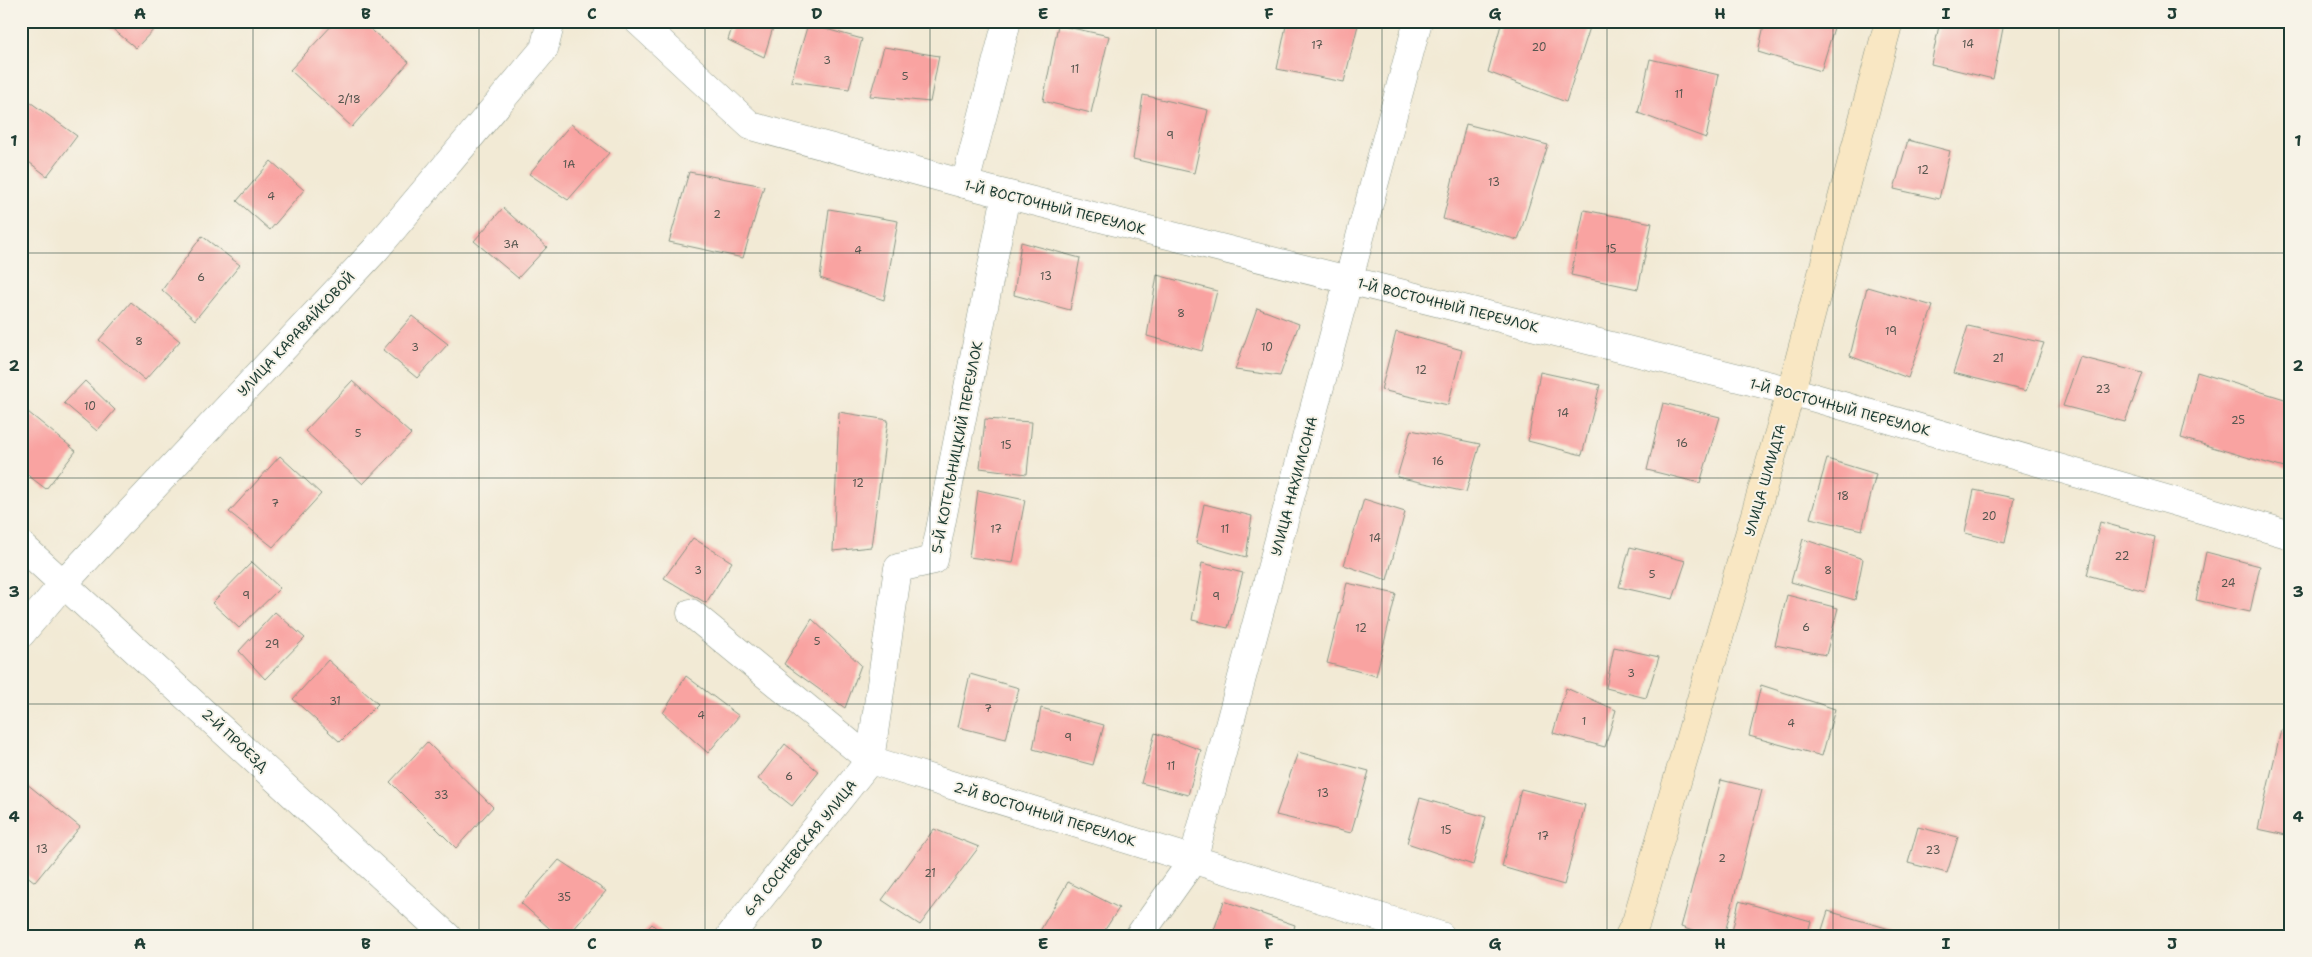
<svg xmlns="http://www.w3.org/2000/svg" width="2312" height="957" font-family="'Shantell Sans',sans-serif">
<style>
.building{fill:#f9a3a1}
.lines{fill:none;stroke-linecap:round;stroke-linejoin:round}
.street-casing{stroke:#889484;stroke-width:29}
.secondary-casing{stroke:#889484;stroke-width:29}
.street{stroke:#fff;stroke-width:28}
.secondary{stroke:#f9e7c3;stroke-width:28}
.grid{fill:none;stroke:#1f3d34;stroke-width:1;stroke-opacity:0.55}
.labels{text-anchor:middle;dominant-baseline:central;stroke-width:4;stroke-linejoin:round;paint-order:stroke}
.number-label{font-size:11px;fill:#56564f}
.street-label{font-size:14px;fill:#1f3d34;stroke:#f7f3e8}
.neatline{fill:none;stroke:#1f3d34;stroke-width:2}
.grid-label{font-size:16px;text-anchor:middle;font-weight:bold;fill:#1f3d34}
</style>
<rect width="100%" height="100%" fill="#f7f3e8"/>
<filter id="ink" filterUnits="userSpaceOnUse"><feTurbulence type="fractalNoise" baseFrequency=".02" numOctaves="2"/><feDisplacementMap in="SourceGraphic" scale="10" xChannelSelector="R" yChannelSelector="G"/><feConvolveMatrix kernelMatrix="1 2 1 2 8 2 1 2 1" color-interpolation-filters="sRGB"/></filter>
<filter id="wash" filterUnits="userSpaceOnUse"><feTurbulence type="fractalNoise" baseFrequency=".0096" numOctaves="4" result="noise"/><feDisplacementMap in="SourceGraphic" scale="20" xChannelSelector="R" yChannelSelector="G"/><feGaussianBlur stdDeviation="1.12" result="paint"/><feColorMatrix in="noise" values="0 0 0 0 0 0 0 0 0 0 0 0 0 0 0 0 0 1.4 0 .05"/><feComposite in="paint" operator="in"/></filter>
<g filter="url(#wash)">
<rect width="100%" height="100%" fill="#f2ead5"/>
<g id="blocks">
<!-- building -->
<g class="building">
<polygon points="103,21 162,21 136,48"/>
<polygon points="336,21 361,21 409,62 352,127 290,70"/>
<polygon points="734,21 775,21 764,57 728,40"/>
<polygon points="1287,21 1359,21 1344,82 1277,69"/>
<polygon points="1502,21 1592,21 1566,102 1488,72"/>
<polygon points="1765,21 1836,21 1821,71 1758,52"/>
<polygon points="1940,21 1995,21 2004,23 1993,79 1931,64"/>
<polygon points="808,24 862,39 849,89 791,81"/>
<polygon points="1058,25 1109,36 1091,113 1043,101"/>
<polygon points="884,47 939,56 930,102 870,96"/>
<polygon points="1650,59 1719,75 1706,138 1638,113"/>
<polygon points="1143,95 1208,110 1194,173 1133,159"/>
<polygon points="23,97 77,136 47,176 21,156 21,100"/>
<polygon points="571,124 609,153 568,200 529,174"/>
<polygon points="1466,124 1548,145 1518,240 1443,219"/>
<polygon points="1908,140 1950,151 1939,199 1894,189"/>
<polygon points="271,161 304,190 270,230 237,201"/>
<polygon points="689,172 764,186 743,258 669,242"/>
<polygon points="503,208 547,247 518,278 474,241"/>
<polygon points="829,209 898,221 884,300 820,278"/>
<polygon points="1584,210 1652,223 1638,289 1571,275"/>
<polygon points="202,236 240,265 195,320 162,290"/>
<polygon points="1021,242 1080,258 1070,310 1014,295"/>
<polygon points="1157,275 1217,291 1202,351 1147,336"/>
<polygon points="1867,287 1933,306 1908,378 1850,356"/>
<polygon points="131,302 180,341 145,380 99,340"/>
<polygon points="1257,308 1299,324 1280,376 1235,370"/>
<polygon points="412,316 448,344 417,378 383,350"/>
<polygon points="1968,326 2044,343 2026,391 1953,373"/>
<polygon points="1396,332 1462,350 1448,405 1381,390"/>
<polygon points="2080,357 2143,373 2125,422 2063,406"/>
<polygon points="1540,372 1600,385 1582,455 1528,441"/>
<polygon points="2197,372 2291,401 2291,470 2181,438"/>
<polygon points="85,381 115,410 97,431 64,403"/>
<polygon points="352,381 411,434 363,484 305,431"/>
<polygon points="1663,403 1720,417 1700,483 1647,470"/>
<polygon points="23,408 76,451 46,489 21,470 21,410"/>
<polygon points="839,412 888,420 871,547 833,551"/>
<polygon points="985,419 1032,422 1027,474 980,468"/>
<polygon points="1411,430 1480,444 1466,492 1397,477"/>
<polygon points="280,456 321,494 273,547 229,512"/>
<polygon points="1827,459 1876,474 1862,530 1810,518"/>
<polygon points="978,490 1025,500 1013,563 969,557"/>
<polygon points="1974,490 2014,498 2005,543 1965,533"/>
<polygon points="1364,499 1405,512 1387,580 1344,565"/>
<polygon points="1204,504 1252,516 1246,557 1196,543"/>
<polygon points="2100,522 2155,537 2145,591 2087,575"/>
<polygon points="693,538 732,562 706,603 664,578"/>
<polygon points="1803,539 1863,559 1855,600 1791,582"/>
<polygon points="1630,547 1686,561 1673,599 1619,587"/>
<polygon points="2206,552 2260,566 2250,612 2196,600"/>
<polygon points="252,562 280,588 239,628 212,603"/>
<polygon points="1202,563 1243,573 1228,628 1192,620"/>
<polygon points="1347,583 1396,594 1376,676 1327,663"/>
<polygon points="1787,595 1838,608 1826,655 1775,645"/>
<polygon points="275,612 305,638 265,679 239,651"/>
<polygon points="812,619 861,665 845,708 784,664"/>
<polygon points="1614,647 1659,657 1646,698 1606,688"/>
<polygon points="328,660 378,704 340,742 293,699"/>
<polygon points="970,674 1019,688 1006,739 958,727"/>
<polygon points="686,676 739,716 708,753 663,713"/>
<polygon points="1761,685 1835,709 1822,756 1749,736"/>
<polygon points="1566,688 1616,710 1605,747 1553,733"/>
<polygon points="1041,708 1104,725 1093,765 1033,749"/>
<polygon points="2281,730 2291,733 2291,836 2258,829"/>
<polygon points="1155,733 1201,750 1188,795 1141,783"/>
<polygon points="427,742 493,807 456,848 390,782"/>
<polygon points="785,744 819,772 792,806 758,779"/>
<polygon points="1298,752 1369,771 1351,833 1276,815"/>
<polygon points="21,779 80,827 35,882 21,871"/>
<polygon points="1721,780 1762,790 1724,936 1707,936 1681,927"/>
<polygon points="1521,789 1585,805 1564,885 1502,867"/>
<polygon points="1420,798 1486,817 1473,865 1407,843"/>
<polygon points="1918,827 1958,837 1947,873 1908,863"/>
<polygon points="934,829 979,847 920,925 882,900"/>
<polygon points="559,860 606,891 568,936 558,936 521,903"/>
<polygon points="1068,882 1119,908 1101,936 1037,936"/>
<polygon points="1224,901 1295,925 1292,936 1212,936"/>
<polygon points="1739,901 1811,921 1807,936 1731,936"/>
<polygon points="1828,911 1910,935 1910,936 1820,936"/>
<polygon points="652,924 665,936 641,936"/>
</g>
</g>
</g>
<g filter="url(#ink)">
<use href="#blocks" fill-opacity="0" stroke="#889484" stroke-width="1"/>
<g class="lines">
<defs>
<g id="street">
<polyline points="638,21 751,126 965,184 1791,391 2291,535"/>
<polyline points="965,184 1007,21"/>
<polyline points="21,545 447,936"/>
<polyline points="691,613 870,760 1441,936"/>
<polyline points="21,634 64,583 376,249 544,49 551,21"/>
<polyline points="870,760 898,568 934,560 1006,195"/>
<polyline points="730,936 870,760"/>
<polyline points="1139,936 1193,860 1418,21"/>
</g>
<polyline id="secondary" points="1629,936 1636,922 1791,391 1889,21"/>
</defs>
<!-- street casing -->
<use href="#street" class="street-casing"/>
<!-- secondary casing -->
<use href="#secondary" class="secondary-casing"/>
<!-- street -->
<use href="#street" class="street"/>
<!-- secondary -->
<use href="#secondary" class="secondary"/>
</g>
</g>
<!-- grid -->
<path class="grid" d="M253,21v915M479,21v915M705,21v915M930,21v915M1156,21v915M1382,21v915M1607,21v915M1833,21v915M2059,21v915M21,253h2270M21,478h2270M21,704h2270"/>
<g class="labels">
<!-- number labels -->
<g class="number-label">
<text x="1968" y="44">14</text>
<text x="1317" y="45">17</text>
<text x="1539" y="47">20</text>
<text x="827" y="60">3</text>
<text x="1075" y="69">11</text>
<text x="905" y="76">5</text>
<text x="1679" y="94">11</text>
<text x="349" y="99">2/18</text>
<text x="1170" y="135">9</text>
<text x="569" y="164">1А</text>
<text x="1923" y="170">12</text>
<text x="1494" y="182">13</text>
<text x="271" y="196">4</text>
<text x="717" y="214">2</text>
<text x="511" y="244">3А</text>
<text x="1611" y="249">15</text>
<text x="858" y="250">4</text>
<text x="1046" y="276">13</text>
<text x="201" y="277">6</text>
<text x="1181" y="313">8</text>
<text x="1891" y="331">19</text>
<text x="139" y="341">8</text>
<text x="415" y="347">3</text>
<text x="1267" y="347">10</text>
<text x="1998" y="358">21</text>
<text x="1421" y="370">12</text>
<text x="2103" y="389">23</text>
<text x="90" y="406">10</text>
<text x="1563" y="413">14</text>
<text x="2238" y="420">25</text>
<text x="358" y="433">5</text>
<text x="1682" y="443">16</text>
<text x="1006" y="445">15</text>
<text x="1438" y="461">16</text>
<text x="858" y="483">12</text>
<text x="1843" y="496">18</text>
<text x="275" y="503">7</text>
<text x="1989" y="516">20</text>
<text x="996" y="529">17</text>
<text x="1225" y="529">11</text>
<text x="1375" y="538">14</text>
<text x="2122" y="556">22</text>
<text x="698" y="570">3</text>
<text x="1828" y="570">8</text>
<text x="1652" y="574">5</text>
<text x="2228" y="583">24</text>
<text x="246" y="595">9</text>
<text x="1216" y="596">9</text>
<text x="1806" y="627">6</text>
<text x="1361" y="628">12</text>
<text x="817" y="641">5</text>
<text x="272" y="644">29</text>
<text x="1631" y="673">3</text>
<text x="335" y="701">31</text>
<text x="988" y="708">7</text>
<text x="701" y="715">4</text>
<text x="1584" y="721">1</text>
<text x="1791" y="723">4</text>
<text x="1068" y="737">9</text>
<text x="1171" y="766">11</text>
<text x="789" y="776">6</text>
<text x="1323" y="793">13</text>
<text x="441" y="795">33</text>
<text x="1446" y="830">15</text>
<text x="1543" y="836">17</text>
<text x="42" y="849">13</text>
<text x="1933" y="850">23</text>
<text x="1722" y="858">2</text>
<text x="930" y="873">21</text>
<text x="564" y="897">35</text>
</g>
<!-- street labels -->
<g class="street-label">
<text transform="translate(1055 207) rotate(14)">1-Й ВОСТОЧНЫЙ ПЕРЕУЛОК</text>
<text transform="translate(1448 305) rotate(14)">1-Й ВОСТОЧНЫЙ ПЕРЕУЛОК</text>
<text transform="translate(296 334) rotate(-47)">УЛИЦА КАРАВАЙКОВОЙ</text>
<text transform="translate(1840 407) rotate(15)">1-Й ВОСТОЧНЫЙ ПЕРЕУЛОК</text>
<text transform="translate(957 447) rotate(-79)">5-Й КОТЕЛЬНИЦКИЙ ПЕРЕУЛОК</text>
<text transform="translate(1765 480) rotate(-74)">УЛИЦА ШМИДТА</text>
<text transform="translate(1294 486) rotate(-75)">УЛИЦА НАХИМСОНА</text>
<text transform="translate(235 740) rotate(43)">2-Й ПРОЕЗД</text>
<text transform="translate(1045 814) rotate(17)">2-Й ВОСТОЧНЫЙ ПЕРЕУЛОК</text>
<text transform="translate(800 848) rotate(-51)">6-Я СОСНЕВСКАЯ УЛИЦА</text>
</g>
</g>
<!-- margin -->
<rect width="2312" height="957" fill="none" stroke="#f7f3e8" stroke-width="55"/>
<rect x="28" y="28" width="2256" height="902" class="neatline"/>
<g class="grid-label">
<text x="140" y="19">A</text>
<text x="366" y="19">B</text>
<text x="592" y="19">C</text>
<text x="817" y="19">D</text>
<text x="1043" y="19">E</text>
<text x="1269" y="19">F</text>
<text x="1495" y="19">G</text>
<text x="1720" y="19">H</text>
<text x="1946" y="19">I</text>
<text x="2172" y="19">J</text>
<text x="14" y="146">1</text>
<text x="2298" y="146">1</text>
<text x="14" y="371">2</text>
<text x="2298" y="371">2</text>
<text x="14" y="597">3</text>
<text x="2298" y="597">3</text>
<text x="14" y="822">4</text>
<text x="2298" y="822">4</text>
<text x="140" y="949">A</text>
<text x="366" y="949">B</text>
<text x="592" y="949">C</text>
<text x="817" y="949">D</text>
<text x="1043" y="949">E</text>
<text x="1269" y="949">F</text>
<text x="1495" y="949">G</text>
<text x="1720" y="949">H</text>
<text x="1946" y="949">I</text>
<text x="2172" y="949">J</text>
</g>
</svg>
